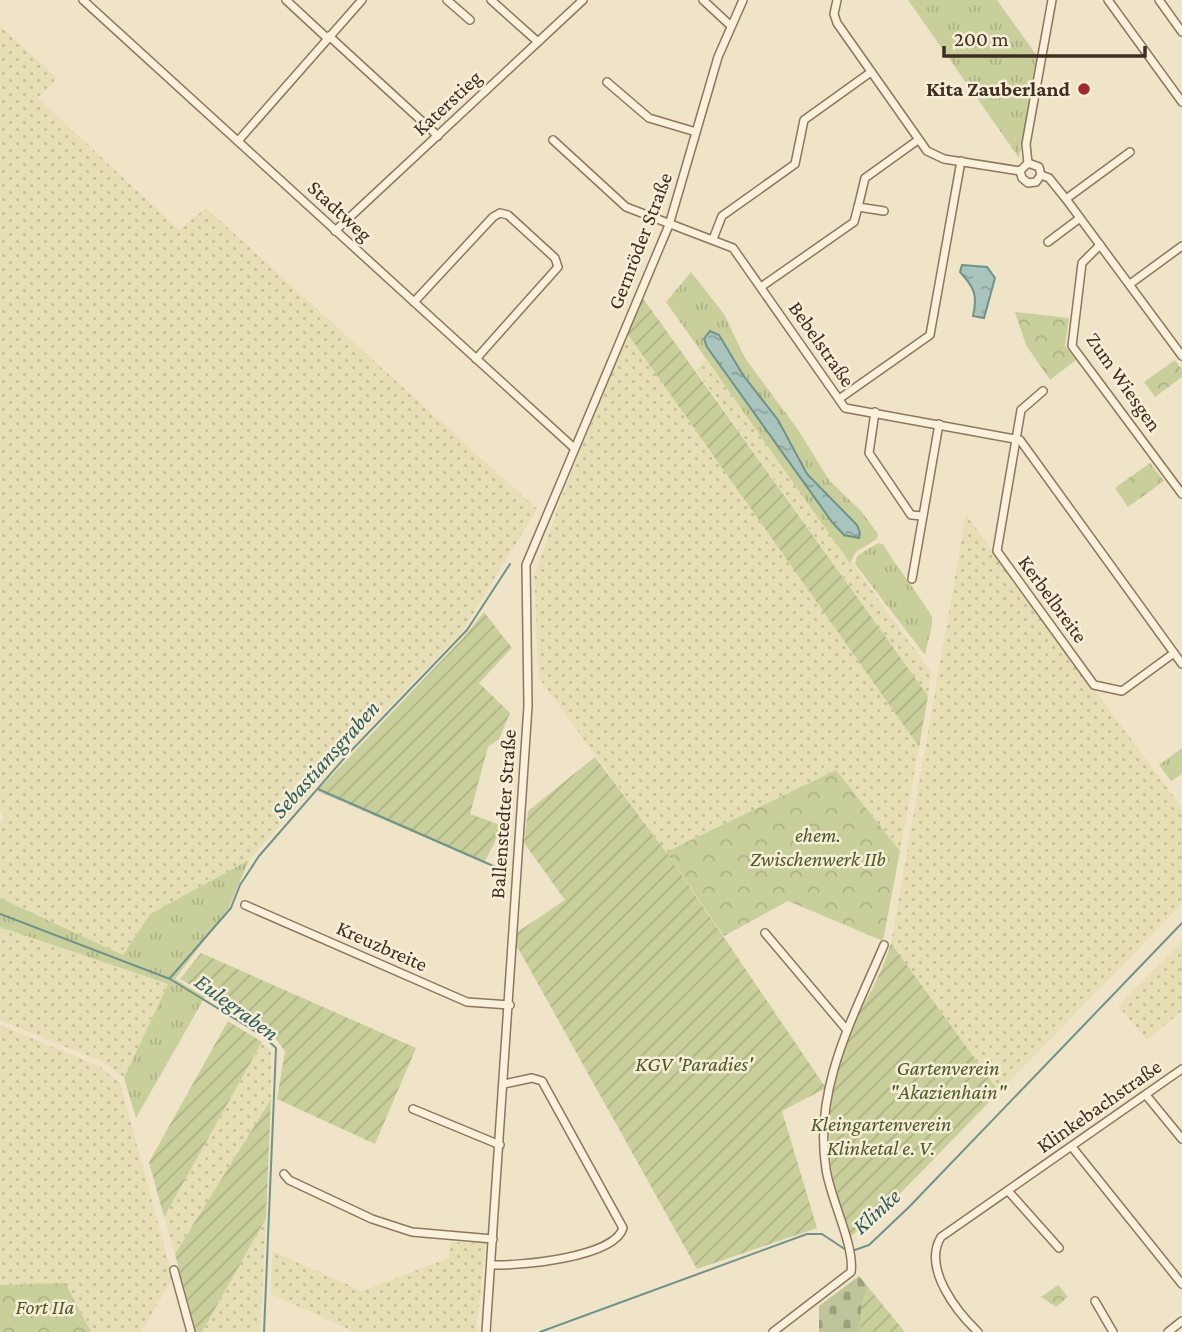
<svg xmlns="http://www.w3.org/2000/svg" width="1182" height="1332" font-family="'Crimson Pro',serif">
<style>
.farmland{fill:url(#farmland-dots)}
.grass{fill:url(#grass-tufts)}
.cemetery{fill:url(#cemetery-stones)}
.park{fill:url(#park-crowns)}
.garden{fill:url(#garden-furrows)}
.water{fill:url(#water-ripples);stroke:#6f938a;stroke-width:2}
.lines{fill:none;stroke-linecap:round;stroke-linejoin:round}
.stream{stroke:#6f938a;stroke-width:2}
.minor-casing{stroke:#8d765c;stroke-width:10}
.minor{stroke:#faf1dc;stroke-width:7}
.poi-dot{fill:#9e2a2b;stroke:#f7eed8;stroke-width:2.5}
.labels{text-anchor:middle;dominant-baseline:central;stroke-width:5;stroke-linejoin:round;paint-order:stroke}
.poi-label{font-size:21px;font-weight:bold;fill:#3d2e20;stroke:#f7eed8;text-anchor:end}
.street-label{font-size:21px;fill:#3d2e20;stroke:#f7eed8}
.park-label{font-size:21px;font-style:italic;fill:#4d5a26;stroke:#f7eed8}
.water-label{font-size:23px;font-style:italic;fill:#2f5d5a;stroke:#f7eed8}
</style>
<defs>
<pattern id="farmland-dots" width="8" height="8" patternUnits="userSpaceOnUse" patternTransform="scale(1.75)"><rect width="8" height="8" fill="#e6deb5"/><path d="M2 2h.1M6 6h.1" fill="none" stroke="#c6bf9b" stroke-width="1.8" stroke-linecap="round"/></pattern>
<pattern id="grass-tufts" width="24" height="20" patternUnits="userSpaceOnUse" patternTransform="scale(1.75)"><rect width="24" height="20" fill="#c9cf9b"/><path d="M3 7l-1-3M5 7V3M7 7l1-3M15 17l-1-3M17 17v-4M19 17l1-3" fill="none" stroke="#aeb285"/></pattern>
<pattern id="cemetery-stones" width="16" height="16" patternUnits="userSpaceOnUse" patternTransform="scale(1.75)"><rect width="16" height="16" fill="#bfc49a"/><path d="M2 7V4a2 2 0 0 1 4 0v3zM10 15v-3a2 2 0 0 1 4 0v3z" fill="#9ca07d"/></pattern>
<pattern id="park-crowns" width="20" height="18" patternUnits="userSpaceOnUse" patternTransform="scale(1.75)"><rect width="20" height="18" fill="#c9cf9b"/><path d="M2 6a3 3 0 1 1 6 0M12 15a3 3 0 1 1 6 0" fill="none" stroke="#aeb285"/></pattern>
<pattern id="garden-furrows" width="10" height="10" patternUnits="userSpaceOnUse" patternTransform="scale(1.75)"><rect width="10" height="10" fill="#c9cf9b"/><path d="M-1 1l2-2M0 10L10 0M9 11l2-2" fill="none" stroke="#aeb285"/></pattern>
<pattern id="water-ripples" width="26" height="14" patternUnits="userSpaceOnUse" patternTransform="scale(1.75)"><rect width="26" height="14" fill="#a9c4bc"/><path d="M2 4q2-2 4 0t4 0M15 11q2-2 4 0t4 0" fill="none" stroke="#8ba098"/></pattern>
</defs>
<rect width="100%" height="100%" fill="#f0e4c8"/>
<!-- farmland -->
<g class="farmland">
<polygon points="0,26 57,78 38,98 179,230 206,208 537,509 462,632 345,752 249,860 150,914 123,955 0,898 0,823 5,816 0,811"/>
<polygon points="627,333 919,747 900,851 836,770 666,852 539,678 534,576 561,499"/>
<polygon points="706,360 931,672 928,696 696,370"/>
<polygon points="966,515 1182,808 1182,904 999,1092 891,943"/>
<polygon points="0,927 168,984 124,1078 105,1063 0,1020"/>
<polygon points="1182,941 1182,1011 1147,1040 1118,1006"/>
<polygon points="0,1025 99,1066 120,1083 173,1278 141,1332 91,1332 65,1283 0,1285"/>
<polygon points="262,1042 271,1052 271,1099 175,1254 164,1217"/>
<polygon points="266,1218 260,1332 202,1332"/>
<polygon points="451,1242 486,1243 476,1332 355,1332 271,1294 272,1251 362,1291 449,1258"/>
</g>
<!-- grass -->
<g class="grass">
<polygon points="908,0 997,0 1037,56 1019,158"/>
<polygon points="691,272 724,314 745,358 799,431 829,480 861,511 878,534 877,539 856,552 850,563 666,302"/>
<path d="M878,543l5,1c7,13 48,68 49,73 1,12 -5,26 -7,38l-70,-91 2,-8z"/>
<polygon points="1182,748 1182,774 1171,781 1159,765"/>
<polygon points="249,860 229,908 175,979 205,997 136,1118 124,1078 168,984 0,927 0,898 123,955 150,914"/>
</g>
<!-- cemetery -->
<polygon class="cemetery" points="859,1276 868,1287 862,1303 860,1332 819,1332 819,1306"/>
<!-- park -->
<g class="park">
<polygon points="1015,312 1069,318 1065,346 1076,360 1050,380 1026,345"/>
<polygon points="1175,360 1182,370 1182,377 1155,397 1144,382"/>
<polygon points="1150,463 1164,481 1128,507 1115,488"/>
<polygon points="836,770 900,851 883,941 788,901 724,936 666,852"/>
<polygon points="65,1283 91,1332 0,1332 0,1285"/>
<polygon points="1058,1285 1068,1297 1056,1307 1041,1297"/>
</g>
<!-- garden -->
<g class="garden">
<polygon points="642,297 928,696 919,747 627,333"/>
<polygon points="484,612 512,648 479,683 510,713 499,739 488,747 470,814 503,826 484,863 317,791 464,637"/>
<polygon points="595,757 666,852 826,1088 782,1111 817,1228 697,1269 518,948 515,949 516,933 565,900 524,843 528,811"/>
<path d="M891,943l108,149 -108,111 -42,35c-17,-55 -23,-78 -18,-136 1,-18 3,-36 10,-53 16,-36 39,-67 50,-106z"/>
<polygon points="201,953 416,1048 375,1144 277,1099 285,1051 269,1030 180,979"/>
<polygon points="228,1021 262,1042 164,1217 149,1162"/>
<polygon points="271,1099 266,1218 202,1332 196,1332 175,1254"/>
<polygon points="868,1287 905,1332 860,1332 862,1303"/>
</g>
<!-- water -->
<g class="water">
<path d="M962,265l25,2 8,11 -11,40 -11,-2c5,-21 1,-29 -13,-44z"/>
<polygon points="710,331 719,335 743,375 778,420 807,474 857,525 860,533 859,538 844,535 832,522 707,347 704,339"/>
</g>
<g class="lines">
<!-- stream -->
<g class="stream">
<polyline points="318,789 507,872"/>
<polyline points="0,914 170,979 263,1036 276,1048 264,1332"/>
<polyline points="170,978 231,908 240,885 259,856 347,755 467,630 510,564"/>
<polyline points="852,1251 869,1245 909,1207 1182,923"/>
<polyline points="540,1332 807,1234 822,1234 846,1250"/>
</g>
<defs>
<g id="minor">
<polyline points="83,0 573,447"/>
<polyline points="286,0 327,38"/>
<polyline points="447,0 470,20"/>
<polyline points="491,0 538,42"/>
<polyline points="703,0 731,26"/>
<polyline points="837,0 834,14 837,23 927,151 944,159 1020,171"/>
<polyline points="1108,0 1182,102"/>
<polyline points="1159,0 1182,32"/>
<polyline points="329,36 438,136"/>
<polyline points="607,82 649,118 696,132"/>
<polyline points="553,140 626,207 733,248 845,408 1020,440 1182,664"/>
<polyline points="238,141 362,0"/>
<polyline points="1028,163 1026,144 1052,0"/>
<polyline points="1041,175 1036,182 1028,183 1022,178 1020,171 1028,163 1039,167 1041,175 1049,178 1066,199 1182,356"/>
<polyline points="1066,199 1130,152"/>
<polyline points="884,211 858,207 865,178 918,140"/>
<polyline points="335,231 583,0"/>
<polyline points="713,239 722,216 795,164 804,120 871,72"/>
<polyline points="1048,242 1080,218"/>
<polyline points="1100,245 1082,263 1072,346 1182,494"/>
<polyline points="1130,284 1182,246"/>
<polyline points="761,287 854,222 858,207"/>
<polyline points="414,302 493,217 500,213 508,215 555,258 558,267 476,359"/>
<polyline points="1043,391 1021,410 997,551 1094,685 1122,691 1174,653"/>
<polyline points="839,399 930,335 961,161"/>
<polyline points="875,412 869,453 911,515 923,516 939,424"/>
<polyline points="912,579 923,516"/>
<polyline points="245,905 467,1002 510,1005"/>
<polyline points="765,933 846,1029"/>
<polyline points="1146,1095 1182,1139"/>
<polyline points="413,1109 500,1145"/>
<polyline points="1072,1147 1182,1284"/>
<polyline points="284,1174 289,1180 372,1219 412,1232 493,1239"/>
<polyline points="1009,1192 1059,1248"/>
<path d="M491,1265c27,1 123,-7 132,-37l-81,-147 -10,-3 -28,6"/>
<polyline points="174,1270 191,1332"/>
<polyline points="1095,1301 1113,1332"/>
<polyline points="486,1332 528,706 526,565 669,225 718,57 743,0"/>
<path d="M773,1332l78,-60c4,-26 -21,-74 -25,-103 -13,-81 28,-153 58,-224"/>
<path d="M978,1332c-21,-20 -56,-64 -37,-95l241,-168"/>
<polyline points="1168,1332 1182,1321"/>
</g>
</defs>
<!-- minor casing -->
<use href="#minor" class="minor-casing"/>
<!-- minor -->
<use href="#minor" class="minor"/>
</g>
<!-- markers -->
<circle class="poi-dot" cx="1084" cy="89" r="7"/>
<g class="labels">
<!-- poi labels -->
<g class="poi-label">
<text x="1070" y="89">Kita Zauberland</text>
</g>
<!-- street labels -->
<g class="street-label">
<text transform="translate(447 103) rotate(-43)">Katerstieg</text>
<text transform="translate(340 211) rotate(43)">Stadtweg</text>
<text transform="translate(640 241) rotate(-69)">Gernröder Straße</text>
<text transform="translate(822 344) rotate(55)">Bebelstraße</text>
<text transform="translate(1124 382) rotate(55)">Zum Wiesgen</text>
<text transform="translate(1053 599) rotate(54)">Kerbelbreite</text>
<text transform="translate(503 814) rotate(-86)">Ballenstedter Straße</text>
<text transform="translate(382 946) rotate(24)">Kreuzbreite</text>
<text transform="translate(1099 1106) rotate(-35)">Klinkebachstraße</text>
</g>
<!-- park labels -->
<g class="park-label">
<text x="818" y="835">ehem.<tspan x="818" dy="24">Zwischenwerk IIb</tspan></text>
<text x="694" y="1064">KGV 'Paradies'</text>
<text x="948" y="1068">Gartenverein<tspan x="948" dy="24">"Akazienhain"</tspan></text>
<text x="881" y="1124">Kleingartenverein<tspan x="881" dy="24">Klinketal e. V.</tspan></text>
<text x="45" y="1307">Fort IIa</text>
</g>
<!-- water labels -->
<g class="water-label">
<text transform="translate(325 759) rotate(-48)">Sebastiansgraben</text>
<text transform="translate(237 1007) rotate(36)">Eulegraben</text>
<text transform="translate(876 1211) rotate(-42)">Klinke</text>
</g>
</g>
<!-- scale -->
<path d="M944 46v10h201v-10" fill="none" stroke="#3d2e20" stroke-width="3.5"/>
<text x="954" y="46" font-size="21" fill="#3d2e20" stroke="#f7eed8" stroke-width="5" paint-order="stroke">200 m</text>
</svg>
